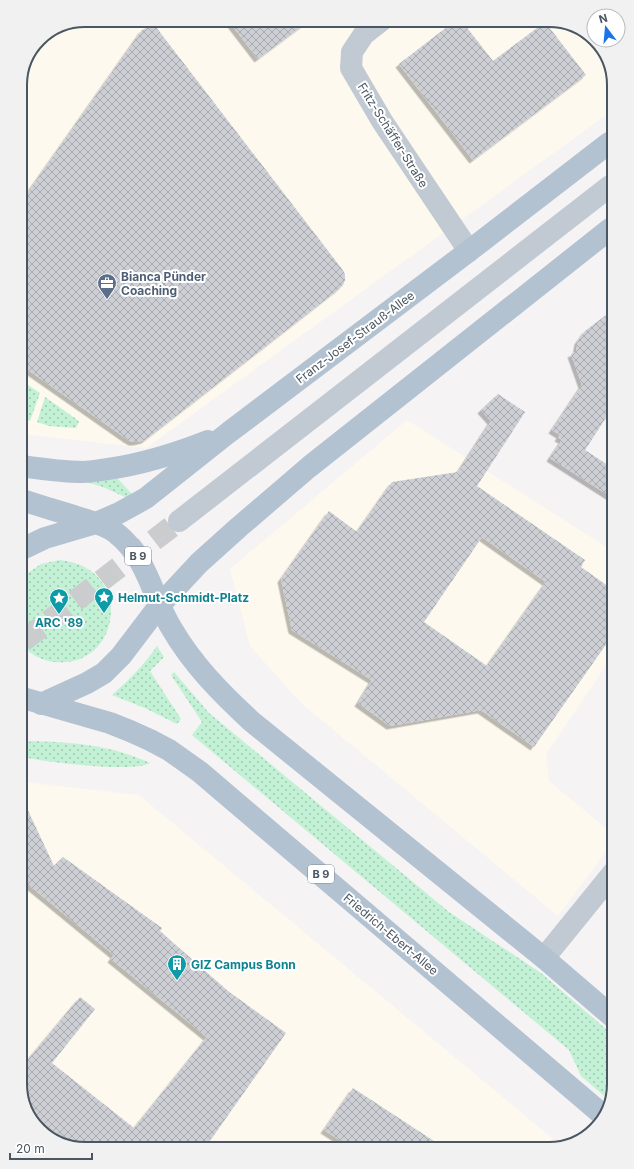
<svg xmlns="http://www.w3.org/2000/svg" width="634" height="1169" font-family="Inter,sans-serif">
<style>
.commercial{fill:#fdf9ef}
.grass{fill:url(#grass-dots)}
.building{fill:url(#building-cross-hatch);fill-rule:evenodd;filter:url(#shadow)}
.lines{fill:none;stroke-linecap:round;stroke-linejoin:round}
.minor-tunnel{stroke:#caccce;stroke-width:22;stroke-dasharray:22 11;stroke-linecap:butt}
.minor{stroke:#c1cad2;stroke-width:22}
.major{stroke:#b3c2d1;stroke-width:22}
.labels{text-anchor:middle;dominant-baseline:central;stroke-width:4;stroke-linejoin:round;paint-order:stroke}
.shield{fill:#fff;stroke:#808990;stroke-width:1}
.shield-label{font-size:11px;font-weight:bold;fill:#4a5661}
.street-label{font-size:12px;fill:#4a5661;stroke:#fff}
.service-label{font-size:12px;font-weight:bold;fill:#4e5e75;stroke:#fff;text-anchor:start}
.culture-label{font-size:12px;font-weight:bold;fill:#0d838f;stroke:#fff;text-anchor:start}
.rim{fill:none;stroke:#4a5661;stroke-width:2}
</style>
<defs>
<pattern id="grass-dots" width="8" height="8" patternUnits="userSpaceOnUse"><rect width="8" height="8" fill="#c3f1d5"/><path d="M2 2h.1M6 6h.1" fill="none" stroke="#a0c6b0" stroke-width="1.8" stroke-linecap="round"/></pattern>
<pattern id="building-cross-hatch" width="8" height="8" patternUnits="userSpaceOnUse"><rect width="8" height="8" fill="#cdcfd5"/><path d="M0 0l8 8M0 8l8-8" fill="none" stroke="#a8abb0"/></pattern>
<filter id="shadow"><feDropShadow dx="-3.5" dy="3.5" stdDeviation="0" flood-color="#0004"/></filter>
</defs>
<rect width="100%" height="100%" fill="#f5f3f3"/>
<!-- commercial -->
<g class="commercial">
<polygon points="85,20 553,20 588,33 609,60 609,113 146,448 22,434 20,81 39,39"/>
<polygon points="407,420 611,550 612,657 546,754 549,781 613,834 613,842 558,916 301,703 250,646 230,569"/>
<polygon points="23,782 139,795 559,1144 81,1149 49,1138 25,1109"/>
</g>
<!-- grass -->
<g class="grass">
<polygon points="22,381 40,393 30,421 22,418"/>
<polygon points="45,397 79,421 76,428 49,426 37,422"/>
<polygon points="117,478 132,494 125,497 103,487 86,482"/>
<path d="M60,560c76,8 61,109 -5,102 -12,-1 -24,-7 -32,-16l-1,-69 19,-13z"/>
<path d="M157,646l7,11 -14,14 31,48 -4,5 -30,-15 -35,-14c17,-15 32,-30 45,-49z"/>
<polygon points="174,672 209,713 449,912 541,973 614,1036 614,1084 609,1100 581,1076 569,1050 192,735 202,722 171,675"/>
<path d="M35,741c43,2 75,4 115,22 -15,10 -106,-1 -127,-6v-15z"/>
</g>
<!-- building -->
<g class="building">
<polygon points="228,20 310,20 258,59"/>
<polygon points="456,20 461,20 493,61 545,22 586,75 473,160 399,64"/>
<polygon points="150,26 156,27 159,31 342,269 345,274 345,280 343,285 339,289 145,440 137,442 132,442 127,439 21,365 21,202 142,30"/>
<polygon points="610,312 611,410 585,450 611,467 611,497 550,458 562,440 558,438 560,435 552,430 582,385 571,354 576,352 578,341 585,331"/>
<path d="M498,394l27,18 -48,74 108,74 -4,7 31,22v47l-78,111 -53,-37 -91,16 -32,-23 14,-23 -80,-50 -11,-51 48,-68 28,21 35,-50 66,-10 33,-51 -10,-11zM482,537l64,45 -59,84 -63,-44z"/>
<polygon points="24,802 54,866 63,857 162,928 160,931 228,991 286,1033 205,1148 81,1149 49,1138 25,1109 25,1063 80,997 95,1009 52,1063 134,1128 207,1037 111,959 114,955 24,881"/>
<polygon points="353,1088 440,1145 349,1146 324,1130"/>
</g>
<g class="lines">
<!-- minor-tunnel -->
<polyline class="minor-tunnel" points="23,641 179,521"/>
<!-- minor -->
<g class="minor">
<polyline points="382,20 364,34 352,52 351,68 382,121 469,251"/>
<polyline points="179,521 610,186"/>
<polyline points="544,958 613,873"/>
</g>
<!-- major -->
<g class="major">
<path d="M22,466c20,3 40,6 61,6 8,0 17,-2 25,-3 35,-5 67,-15 100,-28"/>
<path d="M22,500c18,6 35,11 52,16 14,5 31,8 42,17 32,25 36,64 56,96 21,36 49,64 79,92l293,237 70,60"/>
<polyline points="22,549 45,538 96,523 119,513 146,498 228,433 469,251 609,143"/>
<polyline points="23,698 110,723 130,731 150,740 169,750 200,772 604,1116"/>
<polyline points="41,704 87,683 104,673 121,656 159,606 199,563 239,527 309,467 610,229"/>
</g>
</g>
<!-- icons -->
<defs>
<symbol id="office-pin" viewBox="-11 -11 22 30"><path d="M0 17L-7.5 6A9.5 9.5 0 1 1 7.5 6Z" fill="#5c6f8a" stroke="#fff"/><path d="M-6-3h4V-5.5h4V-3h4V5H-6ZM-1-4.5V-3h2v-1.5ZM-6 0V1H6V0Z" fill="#fff"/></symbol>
<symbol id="sight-pin" viewBox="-11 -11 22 30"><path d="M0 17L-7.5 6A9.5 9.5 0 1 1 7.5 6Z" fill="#0f9aa8" stroke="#fff"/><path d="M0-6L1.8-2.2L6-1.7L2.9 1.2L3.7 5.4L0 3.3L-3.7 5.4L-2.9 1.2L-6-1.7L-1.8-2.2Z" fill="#fff"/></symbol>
<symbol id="building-pin" viewBox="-11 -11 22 30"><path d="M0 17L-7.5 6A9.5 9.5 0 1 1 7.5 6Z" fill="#0f9aa8" stroke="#fff"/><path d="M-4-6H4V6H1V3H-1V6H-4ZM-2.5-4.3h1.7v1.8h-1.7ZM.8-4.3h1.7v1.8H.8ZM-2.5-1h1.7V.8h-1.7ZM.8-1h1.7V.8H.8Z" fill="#fff"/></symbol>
</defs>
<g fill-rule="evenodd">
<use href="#office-pin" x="96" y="272" width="22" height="30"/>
<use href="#sight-pin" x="93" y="586" width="22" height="30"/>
<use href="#sight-pin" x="48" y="587" width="22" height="30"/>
<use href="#building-pin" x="166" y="953" width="22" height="30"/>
</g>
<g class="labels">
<!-- shield labels -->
<g class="shield">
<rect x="125" y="547" width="26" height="18" rx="3"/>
<rect x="308" y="865" width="26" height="18" rx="3"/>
</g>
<g class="shield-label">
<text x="138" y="556">B 9</text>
<text x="321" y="874">B 9</text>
</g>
<!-- street labels -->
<g class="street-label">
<text transform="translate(393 135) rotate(58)">Fritz-Schäffer-Straße</text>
<text transform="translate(355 337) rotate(-37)">Franz-Josef-Strauß-Allee</text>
<text transform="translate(391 934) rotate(40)">Friedrich-Ebert-Allee</text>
</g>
<!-- service labels -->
<g class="service-label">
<text x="121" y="276">Bianca Pünder<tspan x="121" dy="14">Coaching</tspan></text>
</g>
<!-- culture labels -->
<g class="culture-label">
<text x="118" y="597">Helmut-Schmidt-Platz</text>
<text x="59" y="622" text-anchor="middle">ARC '89</text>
<text x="191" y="964">GIZ Campus Bonn</text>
</g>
</g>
<!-- crop -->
<path d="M0 0H634V1169H0ZM85 27H549A58 58 0 0 1 607 85V1084A58 58 0 0 1 549 1142H85A58 58 0 0 1 27 1084V85A58 58 0 0 1 85 27Z" fill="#f1f1f2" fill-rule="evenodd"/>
<path class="rim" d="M85 27H549A58 58 0 0 1 607 85V1084A58 58 0 0 1 549 1142H85A58 58 0 0 1 27 1084V85A58 58 0 0 1 85 27Z"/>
<!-- north arrow -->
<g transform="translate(606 28) rotate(344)"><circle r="19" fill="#ffffff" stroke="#b7bbc0"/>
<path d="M0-3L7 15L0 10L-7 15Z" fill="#1a73e8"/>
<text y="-6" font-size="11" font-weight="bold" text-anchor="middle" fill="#4a5661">N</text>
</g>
<!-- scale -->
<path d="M10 1153v6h82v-6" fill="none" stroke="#4a5661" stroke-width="2"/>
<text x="16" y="1153" font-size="12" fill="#4a5661" stroke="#ffffff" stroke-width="3" paint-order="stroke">20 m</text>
</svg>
